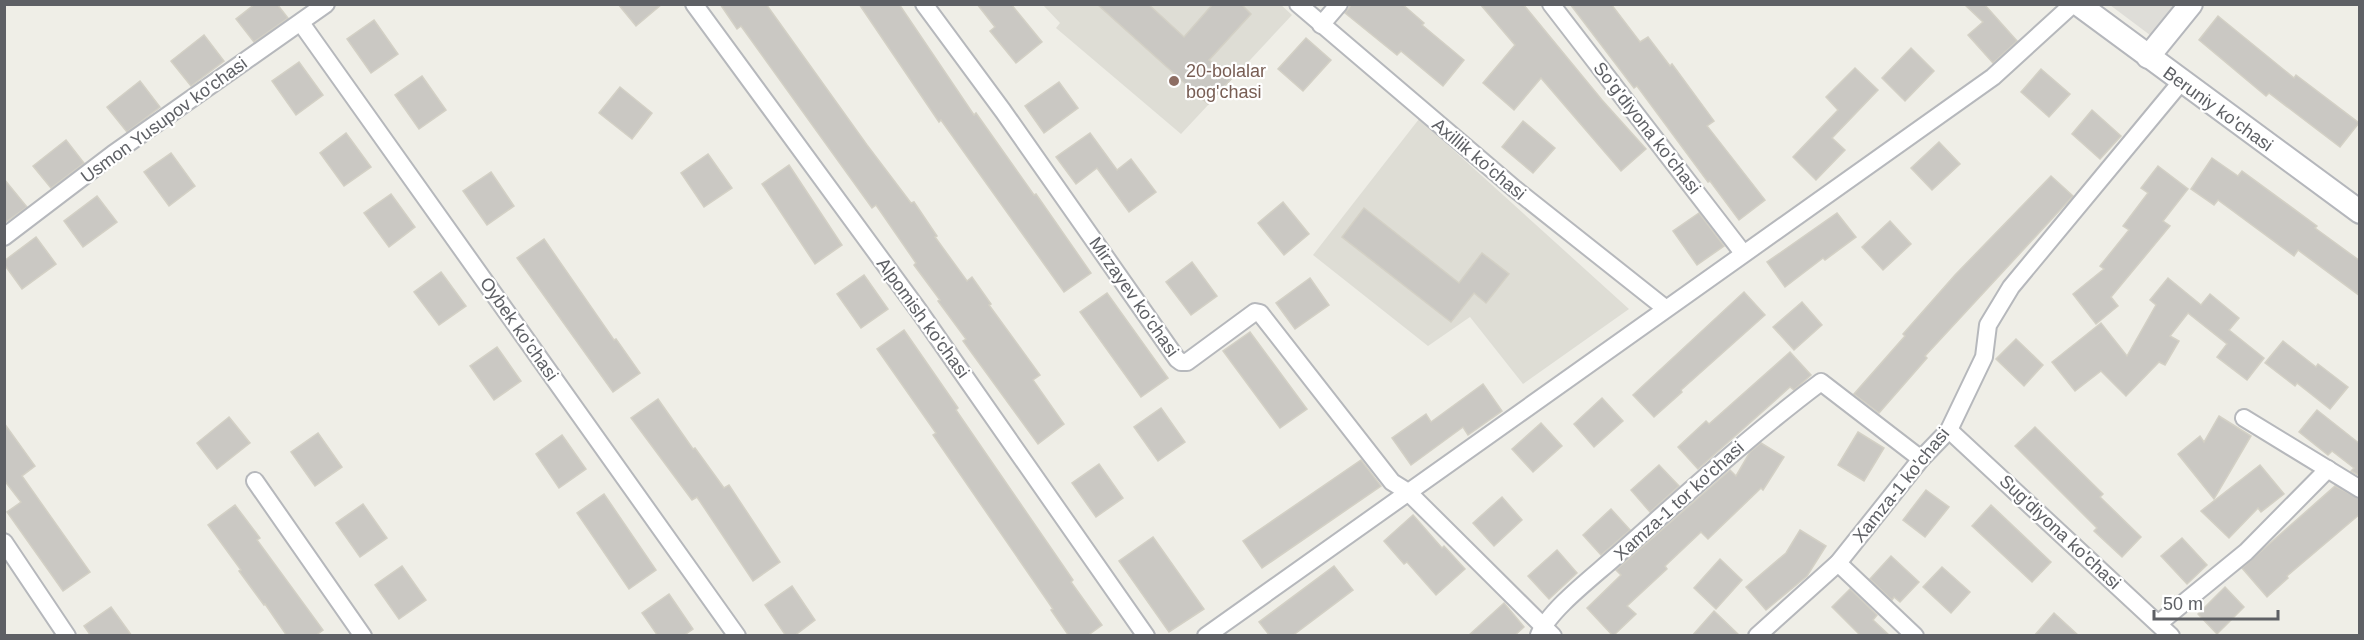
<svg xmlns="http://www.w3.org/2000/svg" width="2364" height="640" font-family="Helvetica,sans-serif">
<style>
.industrial{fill:#deddd8}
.education{fill:#deddd5}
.building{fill:#cac8c3;stroke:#d3d0c5;stroke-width:1.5}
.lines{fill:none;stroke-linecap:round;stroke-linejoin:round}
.street-casing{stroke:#b6b8bc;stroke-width:20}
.secondary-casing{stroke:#b5b7bc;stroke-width:26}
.street{stroke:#fff;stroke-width:16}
.secondary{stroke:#fff;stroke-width:22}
.education-dot{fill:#8d6e63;stroke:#fff;stroke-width:2}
.labels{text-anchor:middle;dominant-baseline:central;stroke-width:4.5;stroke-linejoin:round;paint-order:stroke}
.education-label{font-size:18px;fill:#785e54;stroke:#fff;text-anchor:start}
.street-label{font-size:18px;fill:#5e6065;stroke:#fff}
</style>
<rect width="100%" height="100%" fill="#efeee7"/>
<!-- industrial -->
<polygon class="industrial" points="2110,5 2174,5 2150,35"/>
<!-- education -->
<g class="education">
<polygon points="1280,4 1292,15 1181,134 1056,28 1060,23 1043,5"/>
<polygon points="1419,119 1629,309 1523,384 1470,317 1428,346 1313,255"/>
</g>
<!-- building -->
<g class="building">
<polygon points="255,4 277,4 288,18 254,42 236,19"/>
<polygon points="618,4 662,4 636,26"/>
<polygon points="720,4 766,4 867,145 911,203 914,202 937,236 935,237 967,281 972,277 991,304 989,305 1040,375 1033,380 1064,424 1038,444 963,341 966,339 938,301 940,300 914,265 916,263 876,205 872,208 741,26 737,29"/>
<polygon points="859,4 899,4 974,115 976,113 1034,195 1036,194 1091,273 1064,292 941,120 939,122"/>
<polygon points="977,4 1011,4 1042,42 1016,63 990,31 995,27"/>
<polygon points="1097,4 1148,4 1184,37 1213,4 1241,4 1251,14 1209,60 1231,79 1208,104"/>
<polygon points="1352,4 1402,4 1424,23 1422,25 1464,60 1443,86 1401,51 1397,55 1345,13"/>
<polygon points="1480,4 1523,4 1602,100 1646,149 1621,171 1541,78 1514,110 1483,83 1515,45"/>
<polygon points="1570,4 1611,4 1640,42 1648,37 1670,66 1672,64 1714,121 1707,126 1765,200 1739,220 1710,181 1708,182 1637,86 1634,88"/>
<polygon points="1964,4 1984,4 2017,41 1993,63 1968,35 1983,22"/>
<polygon points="2218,16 2294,78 2296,75 2359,123 2340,147 2269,93 2266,96 2199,40"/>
<polygon points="374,20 398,54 371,73 347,39"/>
<polygon points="204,35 224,61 191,86 171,61"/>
<polygon points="1306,38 1331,60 1303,91 1278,69"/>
<polygon points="1911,48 1934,71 1905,101 1882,78"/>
<polygon points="299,62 323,95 296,115 272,81"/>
<polygon points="1855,68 1878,90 1832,138 1845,150 1816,180 1793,157 1838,110 1826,97"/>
<polygon points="2041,69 2070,94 2049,117 2021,92"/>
<polygon points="422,76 446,110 419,129 395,95"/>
<polygon points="140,81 160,107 127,132 107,107"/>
<polygon points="1059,82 1078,108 1044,133 1025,106"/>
<polygon points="620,87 652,113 632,139 599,113"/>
<polygon points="2092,110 2121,136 2100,159 2072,134"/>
<polygon points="1523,121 1555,148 1533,173 1502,147"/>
<polygon points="346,133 371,167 344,186 320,153"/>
<polygon points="1090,133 1117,170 1131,159 1156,192 1129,212 1097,168 1076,184 1056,157"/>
<polygon points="66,140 84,163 51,188 33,166"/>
<polygon points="1939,142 1960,164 1932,190 1911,168"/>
<polygon points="171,153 195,186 169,206 144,172"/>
<polygon points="708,154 732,188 704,207 681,173"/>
<polygon points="2212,158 2238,176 2242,171 2317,226 2315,228 2360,261 2360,296 2298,250 2294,256 2218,200 2214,205 2191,189"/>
<polygon points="789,165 842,245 815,264 762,184"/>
<polygon points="2158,166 2188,189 2163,221 2170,226 2111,297 2118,306 2096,324 2073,294 2104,269 2100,266 2129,230 2123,226 2148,193 2141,188"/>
<polygon points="491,172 514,206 487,225 463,191"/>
<polygon points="2051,176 2073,196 1925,356 1927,358 1879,413 1854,394 1905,336 1903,334 1955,275"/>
<polygon points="4,179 27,207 4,223"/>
<polygon points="391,194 415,227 389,247 364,213"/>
<polygon points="97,196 117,222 83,247 64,221"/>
<polygon points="1283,202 1309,234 1284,255 1258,223"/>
<polygon points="1364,208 1459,283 1482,253 1509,274 1486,303 1474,293 1451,322 1342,237"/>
<polygon points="1699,213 1724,246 1697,265 1673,231"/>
<polygon points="1837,213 1856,237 1825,260 1823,258 1785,287 1767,262"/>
<polygon points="1890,221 1911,244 1883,270 1862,247"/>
<polygon points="36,237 56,264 22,289 4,264 4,261"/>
<polygon points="544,239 614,340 616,339 640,373 613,392 517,258"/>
<polygon points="1192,262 1217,296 1191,315 1166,282"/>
<polygon points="441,272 466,306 439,325 414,292"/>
<polygon points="864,275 888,309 861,328 837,294"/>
<polygon points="1310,278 1329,305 1295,329 1276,303"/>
<polygon points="2168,278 2201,305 2210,294 2239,318 2229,330 2264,358 2247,380 2217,357 2227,344 2188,313 2170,336 2179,341 2165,365 2159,362 2126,396 2101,371 2075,391 2052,362 2101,323 2127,356 2156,305 2150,300"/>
<polygon points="1744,292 1765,315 1681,390 1682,392 1654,417 1633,395"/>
<polygon points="1107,293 1168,378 1141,397 1080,312"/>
<polygon points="1802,302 1822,325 1794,350 1773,327"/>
<polygon points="904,330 958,408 956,410 1073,580 1071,582 1102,625 1087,636 1069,636 1051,610 1053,609 933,435 936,433 877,349"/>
<polygon points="1250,332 1307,409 1280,428 1223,351"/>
<polygon points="2016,339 2043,365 2024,386 1996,359"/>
<polygon points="2283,341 2316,367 2318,364 2348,387 2330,409 2297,383 2295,386 2265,363"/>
<polygon points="497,347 521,381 494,400 470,366"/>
<polygon points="1790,352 1811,375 1794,390 1790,387 1698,469 1678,447 1706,421 1709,424"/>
<polygon points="1483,384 1502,411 1468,435 1463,427 1411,465 1392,438 1426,414 1431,422"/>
<polygon points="1602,398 1623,421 1594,447 1574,424"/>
<polygon points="658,399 693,449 695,448 724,488 729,485 780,562 753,581 697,497 692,500 631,418"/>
<polygon points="1161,408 1185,442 1158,461 1134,427"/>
<polygon points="2317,410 2360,444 2360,476 2351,471 2354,468 2332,451 2328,455 2299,432"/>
<polygon points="2219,416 2251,436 2214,499 2178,454 2200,436 2204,442"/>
<polygon points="229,417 250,443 217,469 197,443"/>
<polygon points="4,423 35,466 22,476 90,572 63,591 7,512 21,502 4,480"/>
<polygon points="1541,423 1562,446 1533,472 1512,449"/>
<polygon points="2035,427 2103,494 2100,497 2141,537 2122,557 2094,531 2097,528 2015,446"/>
<polygon points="1858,432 1884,448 1864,481 1838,465"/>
<polygon points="318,433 342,467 315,486 291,452"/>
<polygon points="562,435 586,469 559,488 536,454"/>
<polygon points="1761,443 1784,457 1763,490 1761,488 1708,539 1701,532 1665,566 1667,569 1627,606 1636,614 1613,636 1587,608 1621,575 1616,570 1730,470 1736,476 1750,452"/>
<polygon points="1361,460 1381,486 1262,568 1243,541"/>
<polygon points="1099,464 1123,498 1096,517 1072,483"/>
<polygon points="1659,465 1679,486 1650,512 1631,490"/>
<polygon points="2260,465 2284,494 2261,512 2258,508 2229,538 2201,511"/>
<polygon points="2335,486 2360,499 2360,514 2287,576 2288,578 2267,597 2242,568"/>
<polygon points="1926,490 1949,507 1925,537 1903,520"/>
<polygon points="604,494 656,570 629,589 577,513"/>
<polygon points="1502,497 1522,520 1494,546 1473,523"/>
<polygon points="363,504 387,538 360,557 336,523"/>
<polygon points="235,505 260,538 257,540 323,630 315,636 287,636 265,604 264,605 239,571 241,570 208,525"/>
<polygon points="1991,505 2051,562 2032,582 1972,526"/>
<polygon points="1611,509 1630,530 1601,555 1583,535"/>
<polygon points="1413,515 1442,548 1444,546 1465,569 1436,595 1407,562 1404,564 1384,541"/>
<polygon points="1800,530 1826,546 1807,576 1766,610 1746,587 1786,553"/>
<polygon points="1153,537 1204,609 1169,632 1119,561"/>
<polygon points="2182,538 2207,565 2187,584 2161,556"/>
<polygon points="1557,550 1577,573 1549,599 1528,576"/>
<polygon points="1891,556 1919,582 1900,602 1894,597 1892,600 1870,579"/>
<polygon points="1720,559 1742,580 1716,609 1694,588"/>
<polygon points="402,566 426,600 399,619 375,585"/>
<polygon points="1334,566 1353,590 1292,636 1270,636 1259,622"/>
<polygon points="1942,567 1970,592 1951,613 1923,587"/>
<polygon points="792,586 815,620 794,636 786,636 765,605"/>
<polygon points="2225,587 2244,607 2217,634 2198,614"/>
<polygon points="1850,589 1877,615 1873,620 1890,636 1861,636 1832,607"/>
<polygon points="669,594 693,629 683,636 658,636 642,613"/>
<polygon points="1504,603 1524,627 1514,636 1468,636"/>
<polygon points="111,607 132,636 91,636 84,626"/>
<polygon points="1714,611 1740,636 1692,636"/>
<polygon points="2054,613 2079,636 2034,636"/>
</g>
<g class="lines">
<defs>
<g id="street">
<polyline points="694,4 919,311 1146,636"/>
<polyline points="924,4 1003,111 1177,359 1181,362 1187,362 1255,312 1260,313 1392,482 1408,492 1553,636"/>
<polyline points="1298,4 1515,189 1665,308"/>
<polyline points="1551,4 1743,253"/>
<polyline points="301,23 737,636"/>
<polyline points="1321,25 1339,4"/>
<polyline points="4,237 113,154 326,4"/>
<polyline points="2244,418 2360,489"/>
<polyline points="1949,430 2171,636"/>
<polyline points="255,481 363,636"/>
<polyline points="4,542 67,636"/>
<polyline points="1838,563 1915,636"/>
<polyline points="2159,623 2246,552 2328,469"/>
<path d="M1539,635c10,-25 55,-59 76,-78 68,-60 134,-121 206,-175l100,77"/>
<polyline points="1206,636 1993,77 2073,4"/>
<polyline points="1757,636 1838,563 1921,459 1949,430 1984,357 1988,325 2011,287 2181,82"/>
</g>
<g id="secondary">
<polyline points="2078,4 2360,212"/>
<polyline points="2148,57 2191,4"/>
</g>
</defs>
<!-- street casing -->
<use href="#street" class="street-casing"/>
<!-- secondary casing -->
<use href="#secondary" class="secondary-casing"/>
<!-- street -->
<use href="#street" class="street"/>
<!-- secondary -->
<use href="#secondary" class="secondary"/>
</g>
<!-- markers -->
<circle class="education-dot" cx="1174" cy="81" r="6"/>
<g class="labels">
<!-- education labels -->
<g class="education-label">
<text x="1186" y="71">20-bolalar<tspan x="1186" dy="21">bog'chasi</tspan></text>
</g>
<!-- street labels -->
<g class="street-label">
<text transform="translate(2218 109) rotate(36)">Beruniy ko'chasi</text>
<text transform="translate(164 120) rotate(-36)">Usmon Yusupov ko'chasi</text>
<text transform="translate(1647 128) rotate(52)">So'g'diyona ko'chasi</text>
<text transform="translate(1479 159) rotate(40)">Axillik ko'chasi</text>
<text transform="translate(1134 297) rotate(55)">Mirzayev ko'chasi</text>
<text transform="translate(923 318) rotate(54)">Alpomish ko'chasi</text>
<text transform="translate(519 329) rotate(55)">Oybek ko'chasi</text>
<text transform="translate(1901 485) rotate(-51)">Xamza-1 ko'chasi</text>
<text transform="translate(1679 501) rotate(-42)">Xamza-1 tor ko'chasi</text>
<text transform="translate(2060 532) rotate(43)">Sug'diyona ko'chasi</text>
</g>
</g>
<!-- border -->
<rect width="2364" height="640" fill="none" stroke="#5e6065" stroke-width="12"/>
<!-- scale -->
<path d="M2154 610v9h124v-9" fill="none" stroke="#5e6065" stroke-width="3"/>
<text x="2163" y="610" font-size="18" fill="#5e6065" stroke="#ffffff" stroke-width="4.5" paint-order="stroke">50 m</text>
</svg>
